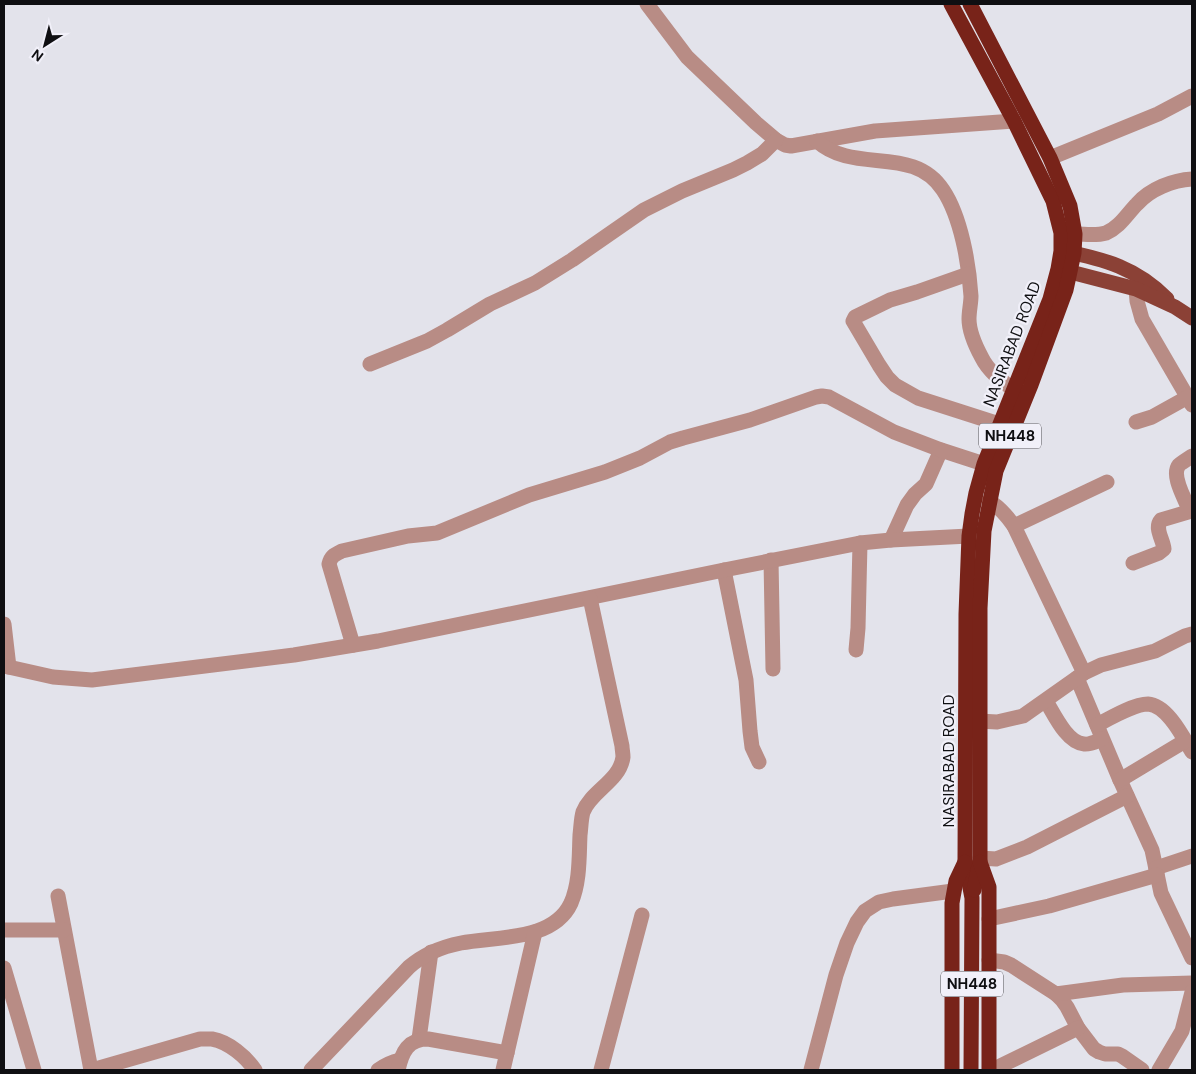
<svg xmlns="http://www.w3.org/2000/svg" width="1196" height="1074" font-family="'DM Sans',sans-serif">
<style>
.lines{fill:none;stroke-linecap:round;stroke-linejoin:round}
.minor{stroke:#b88c85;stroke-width:15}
.major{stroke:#8b4136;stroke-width:15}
.highway{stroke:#782319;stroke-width:15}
.labels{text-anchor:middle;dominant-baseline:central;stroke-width:4.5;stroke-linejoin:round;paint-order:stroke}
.shield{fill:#f1f0f9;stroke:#535257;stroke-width:1}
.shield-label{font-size:15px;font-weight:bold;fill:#0f0f12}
.street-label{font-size:16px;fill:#0f0f12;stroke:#f1f0f9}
</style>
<rect width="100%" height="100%" fill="#e3e3eb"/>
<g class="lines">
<!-- minor -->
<g class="minor">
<polyline points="647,4 687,57 756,123 776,140 785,145 791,146 875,131 1014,121"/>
<path d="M817,141c37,34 96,3 126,49 18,27 26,74 28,106 0,7 -2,15 -2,23 0,12 7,28 13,39 7,14 20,23 32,32"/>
<polyline points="1050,158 1158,114 1192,96"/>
<path d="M1075,234c10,0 21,2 31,-1 14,-6 21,-19 31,-29 13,-15 36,-24 55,-25"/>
<polyline points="968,274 917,292 890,300 855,317 853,321 879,365 887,377 895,385 918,398 999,424"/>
<polyline points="1136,289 1137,301 1142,319 1192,405"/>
<polyline points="370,364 427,341 447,330 490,304 535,283 572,260 644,210 682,191 733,170 747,163 762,154 776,140"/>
<polyline points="1136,422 1152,417 1188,397"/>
<path d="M989,501c11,6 18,15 25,25l70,147"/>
<polyline points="1014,526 1107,482"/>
<polyline points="891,540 907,505 915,494 926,484 941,450"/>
<polyline points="771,560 773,669"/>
<path d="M1133,563l26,-10 5,-4c-1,-10 -10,-21 -3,-29l27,-8v-5c-4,-10 -17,-32 -9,-42 3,-3 9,-6 13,-9"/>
<polyline points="724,570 746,680 750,731 752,747 759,762"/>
<polyline points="4,624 9,667"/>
<path d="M353,645l-24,-81c2,-8 5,-9 13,-13l66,-15 29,-3 92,-38 76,-23 35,-14 30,-16 13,-4 67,-18 66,-23 6,-1 7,1 65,35 47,18 43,14"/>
<polyline points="856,650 858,628 860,543"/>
<polyline points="4,666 53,677 92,680 294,655 378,641 724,570 860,543 891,540 969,536"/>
<polyline points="1077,678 1120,780 1152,850 1161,893 1192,958"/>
<path d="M1046,701c8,13 21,42 38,43 6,1 13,-3 18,-5"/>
<polyline points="979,721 997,722 1023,716 1084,673 1101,665 1155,651 1185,636 1192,634"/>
<path d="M1097,725c13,-7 37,-21 51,-21 19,1 35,33 44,48"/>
<polyline points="1120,780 1185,741"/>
<polyline points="980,858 996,859 1027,847 1127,796"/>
<polyline points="1156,868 1192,856"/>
<polyline points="58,896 91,1070"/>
<polyline points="989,919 1049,906 1157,875"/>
<polyline points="4,930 64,930"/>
<polyline points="989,960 1004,962 1011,965 1056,994 1062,1000 1067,1007 1078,1028 1094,1049 1099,1052 1105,1054 1118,1054 1122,1056 1142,1070"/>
<polyline points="4,968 34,1070"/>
<polyline points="1056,994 1123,985 1192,983"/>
<polyline points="419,1039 431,952"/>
<path d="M92,1070l108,-31c4,0 8,0 12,0 17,3 34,18 43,31"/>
<path d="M311,1070l98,-103c15,-13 32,-20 52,-24 34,-7 92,-1 110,-40 9,-21 8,-46 9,-68 1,-8 1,-16 3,-23 8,-21 37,-31 40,-55 0,-4 -1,-8 -1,-11l-32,-148"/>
<path d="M378,1070c7,-5 13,-8 22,-10"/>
<path d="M398,1070c4,-18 10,-31 30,-31l79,14"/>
<polyline points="503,1070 535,932"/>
<polyline points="601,1070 642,915"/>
<polyline points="811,1070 836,975 847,943 857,922 865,911 879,902 893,899 953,891"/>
<polyline points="992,1070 1078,1028"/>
<polyline points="1159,1070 1182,1031 1192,992"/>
</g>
<!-- major -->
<g class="major">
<path d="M1063,251c41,8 74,17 104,48"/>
<polyline points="1059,269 1136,289 1175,307 1192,318"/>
</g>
<!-- highway -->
<g class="highway">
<polyline points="951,4 1014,121 1053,201 1061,233 1061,251 1058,269 1050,299 984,464 976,493 972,514 969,536 966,614 965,862 972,898 971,1070"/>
<polyline points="970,4 1050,158 1070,206 1075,234 1074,253 1066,290 1031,385 996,471 984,531 980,608 980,860 974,890"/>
<polyline points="980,862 989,887 989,1070"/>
<polyline points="952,1070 952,903 956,881 965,862"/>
</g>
</g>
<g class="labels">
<!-- shield labels -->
<g class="shield">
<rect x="979" y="423.5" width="62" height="25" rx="4"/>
<rect x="941" y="971.5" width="62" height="25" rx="4"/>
</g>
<g class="shield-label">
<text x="1010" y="436">NH448</text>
<text x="972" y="984">NH448</text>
</g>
<!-- street labels -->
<g class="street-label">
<text transform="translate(1012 344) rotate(-69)">NASIRABAD ROAD</text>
<text transform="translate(948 761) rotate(-90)">NASIRABAD ROAD</text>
</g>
</g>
<!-- border -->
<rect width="1196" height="1074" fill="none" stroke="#0f0f12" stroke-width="10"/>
<!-- north arrow -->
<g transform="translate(45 45) rotate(216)" stroke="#f1f0f9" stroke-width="4" paint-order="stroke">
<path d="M0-4L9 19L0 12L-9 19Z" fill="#0f0f12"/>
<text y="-8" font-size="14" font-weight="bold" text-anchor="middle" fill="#0f0f12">N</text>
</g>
</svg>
